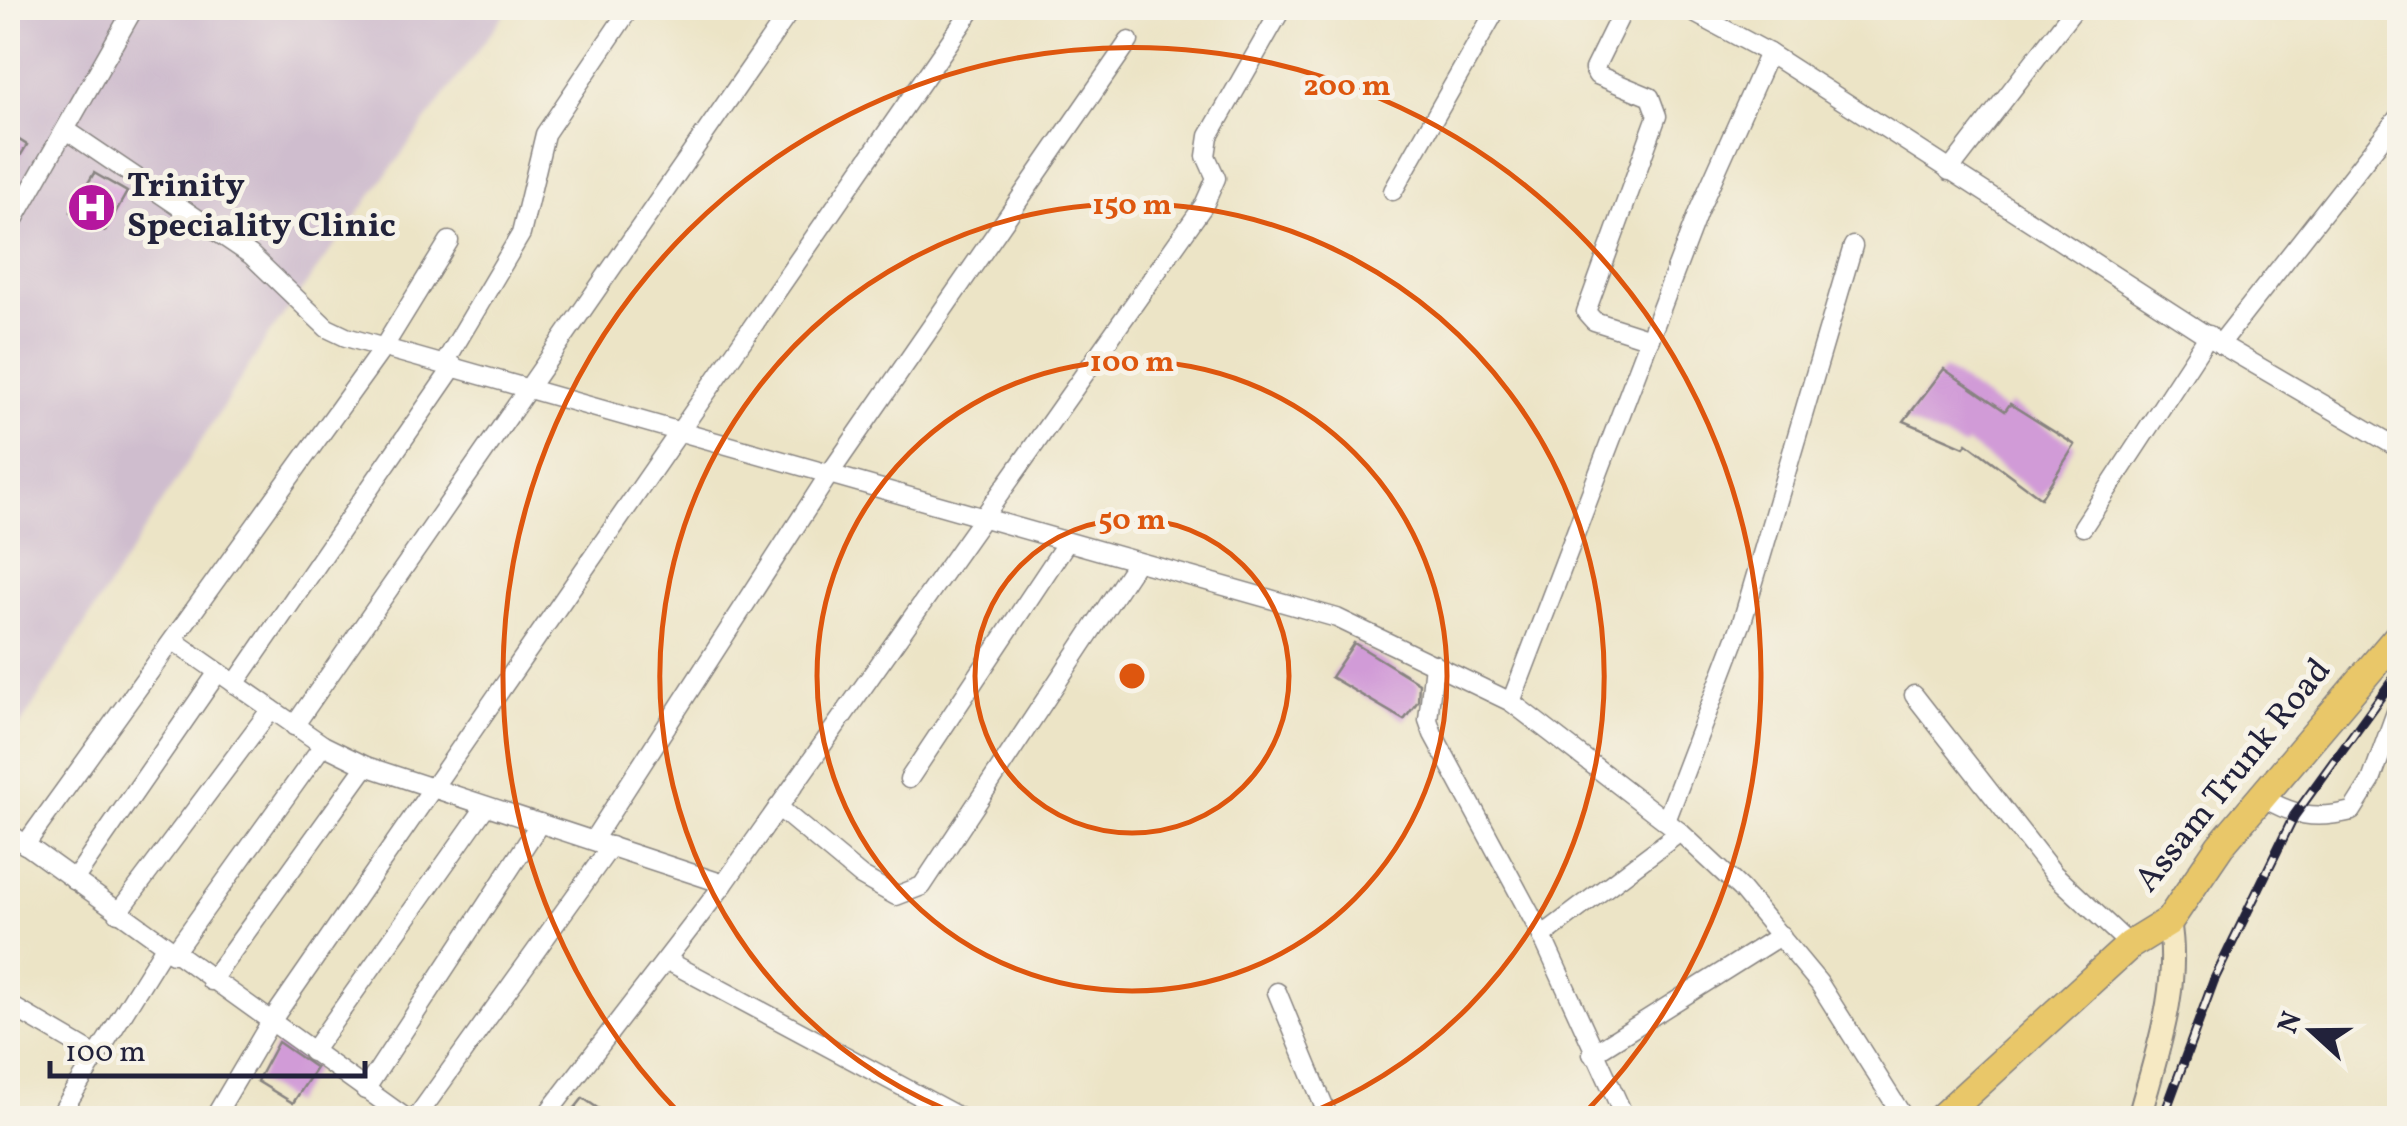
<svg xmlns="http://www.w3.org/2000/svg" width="2407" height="1126" font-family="Vollkorn,serif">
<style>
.industrial{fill:#cfbdce}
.building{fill:#d19bd7}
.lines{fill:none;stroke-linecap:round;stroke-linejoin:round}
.minor-casing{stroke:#878380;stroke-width:21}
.secondary-casing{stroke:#878380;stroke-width:26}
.primary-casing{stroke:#878380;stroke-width:31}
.minor{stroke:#fff;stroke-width:18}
.secondary{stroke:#f6e9c3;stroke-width:22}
.primary{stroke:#e9c769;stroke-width:28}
.rail-casing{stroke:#22223b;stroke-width:10}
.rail{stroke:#f7f3e8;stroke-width:6;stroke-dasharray:19;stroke-linecap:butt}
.ring{fill:none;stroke:#de560e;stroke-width:5}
.labels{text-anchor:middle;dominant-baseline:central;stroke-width:10;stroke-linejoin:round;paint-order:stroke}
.poi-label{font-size:35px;font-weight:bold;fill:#22223b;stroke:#f7f3e8;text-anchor:start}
.street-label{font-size:35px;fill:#22223b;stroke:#f7f3e8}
.centre{fill:#de560e;stroke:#f7f3e8;stroke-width:5}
.ring-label{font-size:30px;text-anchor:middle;font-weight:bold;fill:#de560e;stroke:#f7f3e8;stroke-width:10;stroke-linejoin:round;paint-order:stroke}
</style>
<rect width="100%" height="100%" fill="#f7f3e8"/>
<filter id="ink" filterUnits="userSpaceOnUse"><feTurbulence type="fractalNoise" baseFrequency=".01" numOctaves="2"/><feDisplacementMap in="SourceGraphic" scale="20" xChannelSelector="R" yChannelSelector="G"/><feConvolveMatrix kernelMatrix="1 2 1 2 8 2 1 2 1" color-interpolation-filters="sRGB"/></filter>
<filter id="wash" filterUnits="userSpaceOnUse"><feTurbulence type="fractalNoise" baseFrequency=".0048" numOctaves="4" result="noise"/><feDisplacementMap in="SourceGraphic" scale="40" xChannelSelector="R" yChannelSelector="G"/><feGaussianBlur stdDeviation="2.25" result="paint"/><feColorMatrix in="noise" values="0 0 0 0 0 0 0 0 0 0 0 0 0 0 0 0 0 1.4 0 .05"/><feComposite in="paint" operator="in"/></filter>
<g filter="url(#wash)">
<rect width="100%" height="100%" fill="#ece4c6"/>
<!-- industrial -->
<polygon class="industrial" points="8,8 509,8 268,336 8,745"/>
<g id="blocks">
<!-- building -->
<g class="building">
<polygon points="8,133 27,145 8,176"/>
<polygon points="94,173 127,192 105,231 71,212"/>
<polygon points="1944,369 2005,411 2010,404 2075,445 2041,498 1967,443 1964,447 1904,421"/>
<polygon points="1354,643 1419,683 1418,701 1404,720 1331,677"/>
<polygon points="278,1042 316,1068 293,1103 257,1081"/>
<polygon points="583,1098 612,1118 567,1118"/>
</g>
</g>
</g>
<g filter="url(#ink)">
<use href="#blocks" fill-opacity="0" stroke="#878380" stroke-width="2.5"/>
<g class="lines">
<defs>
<g id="minor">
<polyline points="1624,8 1594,69 1597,75 1650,97 1657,116 1586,312 1594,321 1650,339"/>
<polyline points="1685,8 1769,53 2220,344 2400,449"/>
<polyline points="66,130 251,255 327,328 346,337 1337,618 1511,702 1680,832 1741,889 1819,983 1904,1118"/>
<polyline points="1949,171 2075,8"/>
<polyline points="1393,191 1497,8"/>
<polyline points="8,230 134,8"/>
<polyline points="2220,344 2400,115"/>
<polyline points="444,364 521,234 545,134 630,8"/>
<polyline points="2083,527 2209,335"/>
<polyline points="174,641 323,745 366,766 724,884"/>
<polyline points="1434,664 1428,720 1433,734 1542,936 1625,1118"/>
<polyline points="235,684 454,366"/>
<polyline points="1914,695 2054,874 2130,945"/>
<polyline points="1511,702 1698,212 1769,53"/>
<polyline points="294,726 792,8"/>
<polyline points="909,779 1067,542"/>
<path d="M2260,796c34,20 54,24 92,15l19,-30 29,-80"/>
<polyline points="778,807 861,876 896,896 922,886 1136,563"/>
<polyline points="1666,821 1742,622 1853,246"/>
<polyline points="8,832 406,1118"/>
<polyline points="593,840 828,476 1129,41"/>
<polyline points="25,845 383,348 449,241"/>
<polyline points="74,880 218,672"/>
<polyline points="118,913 271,709"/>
<polyline points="1542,936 1680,832"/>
<polyline points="173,954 323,745"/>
<polyline points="666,960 961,1118"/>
<polyline points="211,981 366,766"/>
<polyline points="1277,992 1329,1118"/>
<polyline points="8,1004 95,1055"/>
<polyline points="312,1052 486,806"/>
<polyline points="1592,1054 1781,935"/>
<polyline points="365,1090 540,823"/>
<polyline points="58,1118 164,948"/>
<polyline points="214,1118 270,1023 973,8"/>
<polyline points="416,1118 611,846"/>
<polyline points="544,1118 724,884 1204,205 1216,178 1206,156 1209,136 1282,8"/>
</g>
<path id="secondary" d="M2139,1118c17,-64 42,-130 30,-197"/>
<polyline id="primary" points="1941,1118 2130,945 2169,921 2220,846 2400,634"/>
</defs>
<!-- minor casing -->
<use href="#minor" class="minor-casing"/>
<!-- secondary casing -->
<use href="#secondary" class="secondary-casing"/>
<!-- primary casing -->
<use href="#primary" class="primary-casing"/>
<!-- minor -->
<use href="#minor" class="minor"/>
<!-- secondary -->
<use href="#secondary" class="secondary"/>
<!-- primary -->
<use href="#primary" class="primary"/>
<defs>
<polyline id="rail" points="2163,1118 2214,980 2294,816 2400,670"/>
</defs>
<!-- rail casing -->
<use href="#rail" class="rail-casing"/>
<!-- rail -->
<use href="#rail" class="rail"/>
</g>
</g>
<!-- distance rings -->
<g class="ring">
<circle cx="1132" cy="676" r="157"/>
<circle cx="1132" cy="676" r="315"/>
<path d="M967 1118A472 472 0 1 1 1297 1118"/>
<path d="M683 1117A629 629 0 1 1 1581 1117"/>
</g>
<!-- icons -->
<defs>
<symbol id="hospital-disc" viewBox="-11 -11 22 22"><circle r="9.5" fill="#b5179e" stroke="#f7f3e8"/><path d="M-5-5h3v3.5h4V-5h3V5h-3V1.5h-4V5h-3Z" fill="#fff"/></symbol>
</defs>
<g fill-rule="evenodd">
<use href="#hospital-disc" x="64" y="180" width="55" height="55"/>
</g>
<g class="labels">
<!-- poi labels -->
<g class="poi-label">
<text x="127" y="187">Trinity<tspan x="127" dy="40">Speciality Clinic</tspan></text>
</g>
<!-- street labels -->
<g class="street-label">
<text transform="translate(2234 776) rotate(-51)">Assam Trunk Road</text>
</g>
</g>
<circle cx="1132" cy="676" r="15" class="centre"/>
<g class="ring-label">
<text x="1347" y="95">200 m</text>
<text x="1132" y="214">150 m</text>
<text x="1132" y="371">100 m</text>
<text x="1132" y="529">50 m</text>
</g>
<!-- margin -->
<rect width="2407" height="1126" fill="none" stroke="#f7f3e8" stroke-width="40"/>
<!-- north arrow -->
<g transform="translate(2312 1031) rotate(291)" stroke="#f7f3e8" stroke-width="8" paint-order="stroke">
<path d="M0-8L18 38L0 25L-18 38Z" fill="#22223b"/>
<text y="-15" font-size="28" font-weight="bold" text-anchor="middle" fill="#22223b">N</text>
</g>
<!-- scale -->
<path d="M50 1061v15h315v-15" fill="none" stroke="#22223b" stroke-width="5"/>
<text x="65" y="1061" font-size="30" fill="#22223b" stroke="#f7f3e8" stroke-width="8" paint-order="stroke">100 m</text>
</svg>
